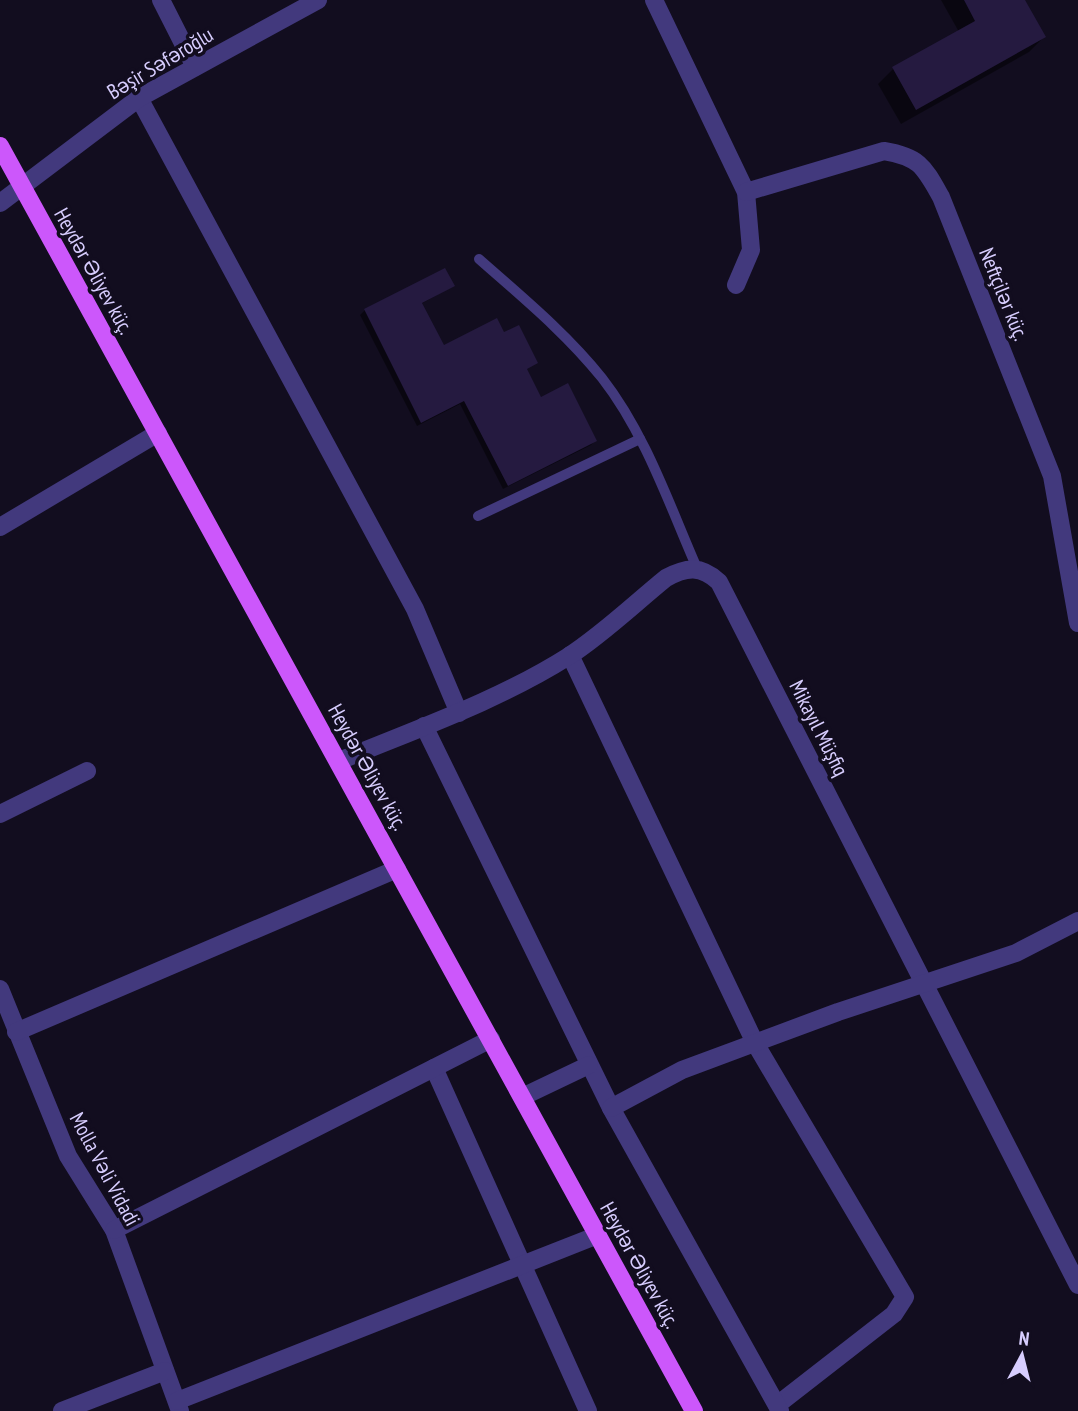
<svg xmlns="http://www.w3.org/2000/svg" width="1078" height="1411" font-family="'PT Sans Narrow',sans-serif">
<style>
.shadow{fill:#0007}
.building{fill:#251a40}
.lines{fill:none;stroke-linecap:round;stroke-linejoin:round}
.lane{stroke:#42397d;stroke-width:10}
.street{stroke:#42397d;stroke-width:18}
.primary{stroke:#cc57fb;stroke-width:18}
.labels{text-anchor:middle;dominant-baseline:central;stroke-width:7;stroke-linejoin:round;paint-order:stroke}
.street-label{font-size:21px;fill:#d7cdfe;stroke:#120d1f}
</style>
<rect width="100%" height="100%" fill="#120d1f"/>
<!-- shadow -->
<g class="shadow">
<polygon points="941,0 1023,0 1044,37 1029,52 901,124 878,84 893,69 959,32"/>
<polygon points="453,286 421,304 443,347 504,335 536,362 525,370 540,399 595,441 591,445 503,489 460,404 417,426 360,315 365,310"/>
</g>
<!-- building -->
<g class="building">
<polygon points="964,0 1025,0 1046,37 916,110 892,67 975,21"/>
<polygon points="445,268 455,286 422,303 444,345 497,318 504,332 519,325 538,363 527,369 541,397 568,383 597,441 508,486 464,401 421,423 364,309"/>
</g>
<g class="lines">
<!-- lane -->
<g class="lane">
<path d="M479,259c43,38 87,74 123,119 43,55 67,126 95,190"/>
<polyline points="478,516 640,439"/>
</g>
<!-- street -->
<g class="street">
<polyline points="161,0 195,67"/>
<polyline points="654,0 746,192 751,250 736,285"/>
<polyline points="139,98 415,609 459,713"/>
<path d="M746,192l138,-41c36,6 40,16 57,46l111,279 26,147"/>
<polyline points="0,203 139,98 318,0"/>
<polyline points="0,527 158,433"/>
<polyline points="570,655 755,1043 905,1297 894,1314 777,1405"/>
<polyline points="424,726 611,1108 780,1411"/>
<path d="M339,761c77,-32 159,-60 230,-105 34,-22 65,-52 97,-78 20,-11 35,-13 53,4l359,703"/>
<polyline points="0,814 87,771"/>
<polyline points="0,989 68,1156 114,1230 180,1411"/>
<polyline points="16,1032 397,869"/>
<polyline points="434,1068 588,1411"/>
<polyline points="522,1097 589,1065"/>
<polyline points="611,1108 682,1070 838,1012 1016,953 1078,921"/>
<polyline points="114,1230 491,1039"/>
<polyline points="177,1401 598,1235"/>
<polyline points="62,1411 165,1371"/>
</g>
<!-- primary -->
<polyline class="primary" points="0,146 694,1411"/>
</g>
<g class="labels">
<!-- street labels -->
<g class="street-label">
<text transform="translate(160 63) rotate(-31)">Bəşir Səfəroğlu</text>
<text transform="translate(94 271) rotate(61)">Heydər Əliyev küç.</text>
<text transform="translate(1004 294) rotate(68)">Neftçilər küç.</text>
<text transform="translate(819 728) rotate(63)">Mikayıl Müşfiq</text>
<text transform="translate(368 767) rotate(61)">Heydər Əliyev küç.</text>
<text transform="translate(105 1169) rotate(62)">Molla Vəli Vidadi</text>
<text transform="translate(640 1265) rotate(61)">Heydər Əliyev küç.</text>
</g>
</g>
<!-- north arrow -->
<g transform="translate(1022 1355) rotate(7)" stroke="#120d1f" stroke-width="5" paint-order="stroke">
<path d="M0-5L12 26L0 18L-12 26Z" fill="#d7cdfe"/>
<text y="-10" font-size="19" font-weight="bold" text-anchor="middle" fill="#d7cdfe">N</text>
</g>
</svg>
